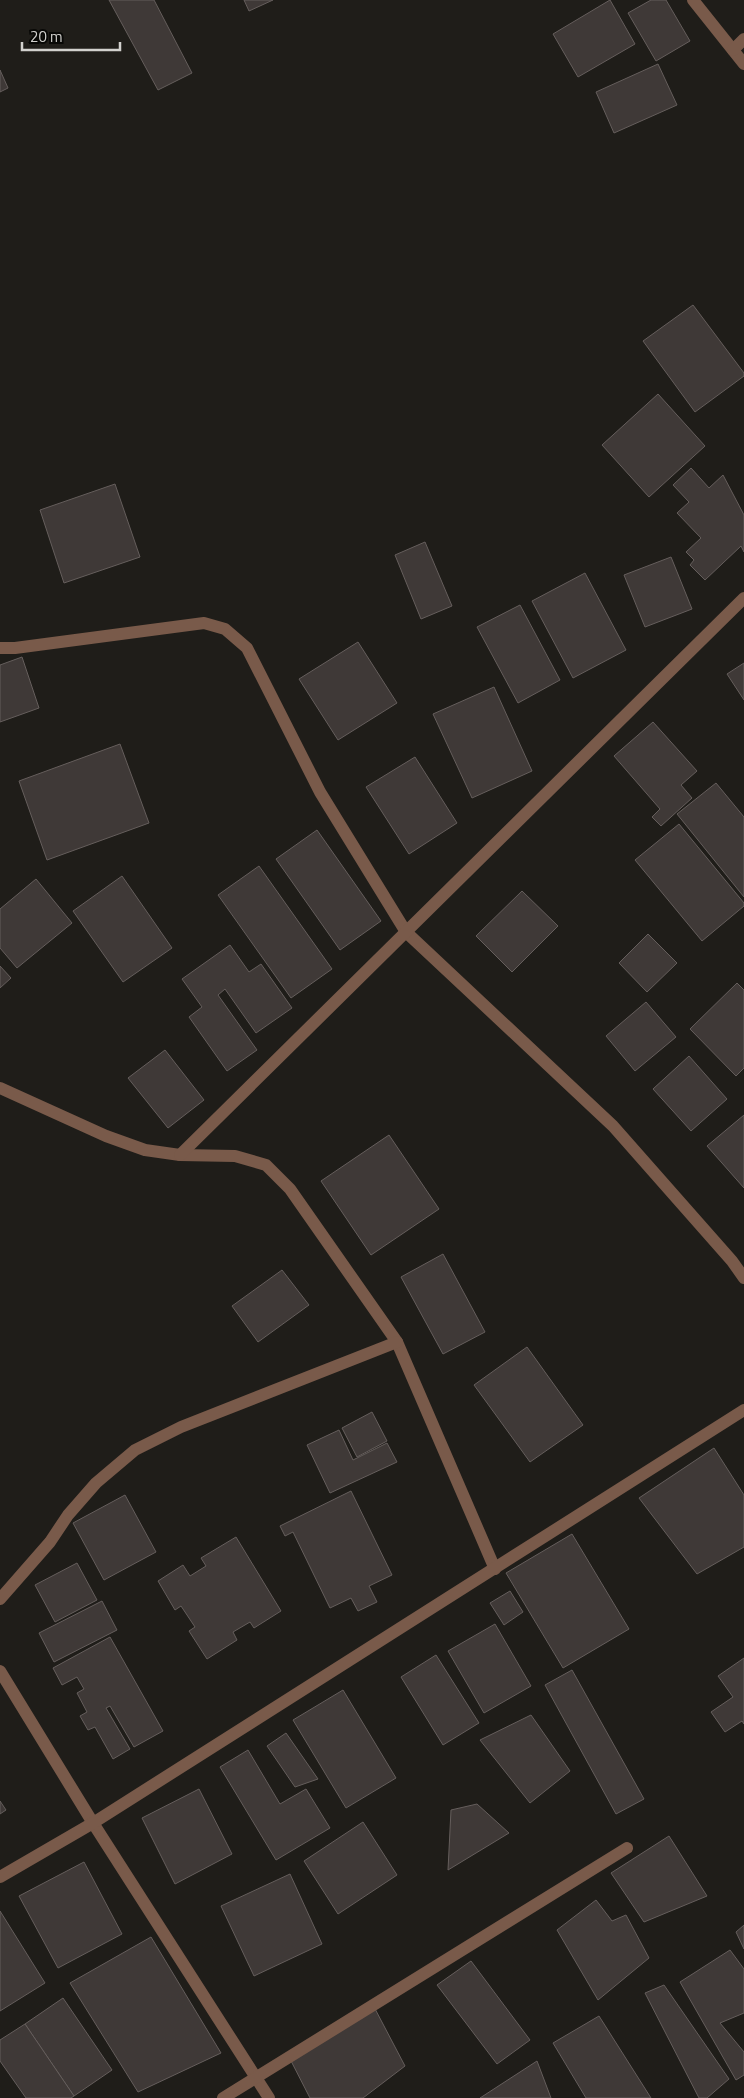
<svg xmlns="http://www.w3.org/2000/svg" width="744" height="2098" font-family="'Titillium Web',sans-serif">
<style>
.building{fill:#3f3937;stroke:#655e5c}
.lines{fill:none;stroke-linecap:round;stroke-linejoin:round}
.minor{stroke:#795a4a;stroke-width:12}
</style>
<rect width="100%" height="100%" fill="#1f1d19"/>
<!-- building -->
<g class="building">
<polygon points="109,0 154,0 192,73 158,90"/>
<polygon points="244,0 273,0 249,11"/>
<polygon points="610,0 635,44 578,77 553,34"/>
<polygon points="651,0 666,0 690,41 656,61 628,13"/>
<polygon points="658,64 677,105 614,133 596,92"/>
<polygon points="0,70 8,88 0,92"/>
<polygon points="693,305 744,373 744,376 695,412 643,341"/>
<polygon points="658,394 705,446 649,497 602,445"/>
<polygon points="691,468 709,488 723,475 744,515 744,552 741,546 705,580 690,565 694,560 686,552 701,538 677,513 689,502 673,485"/>
<polygon points="115,484 140,557 64,583 40,510"/>
<polygon points="425,542 452,606 421,619 395,555"/>
<polygon points="671,557 692,609 645,627 624,575"/>
<polygon points="585,573 626,650 573,678 532,601"/>
<polygon points="520,605 560,680 518,703 477,627"/>
<polygon points="358,642 397,703 338,740 299,679"/>
<polygon points="22,657 39,708 0,722 0,665"/>
<polygon points="744,663 744,700 727,674"/>
<polygon points="494,687 532,771 472,798 433,714"/>
<polygon points="653,722 697,771 681,785 692,798 661,826 652,817 660,809 614,756"/>
<polygon points="120,744 149,823 47,860 19,781"/>
<polygon points="415,757 457,823 409,854 366,787"/>
<polygon points="716,783 744,817 744,897 677,814"/>
<polygon points="679,824 744,903 744,906 702,941 635,860"/>
<polygon points="317,830 381,921 340,950 276,859"/>
<polygon points="259,866 332,969 291,998 218,895"/>
<polygon points="122,876 172,948 123,982 73,911"/>
<polygon points="36,879 72,923 17,968 0,948 0,909"/>
<polygon points="522,891 558,926 512,972 476,936"/>
<polygon points="648,934 677,963 647,992 619,963"/>
<polygon points="230,945 249,972 261,964 292,1008 256,1033 225,989 218,995 257,1050 227,1071 189,1017 202,1007 182,979"/>
<polygon points="0,966 11,978 0,988"/>
<polygon points="737,983 744,990 744,1068 736,1076 690,1029"/>
<polygon points="646,1002 676,1037 635,1071 606,1036"/>
<polygon points="165,1050 204,1100 168,1128 128,1078"/>
<polygon points="689,1056 727,1099 691,1131 653,1089"/>
<polygon points="744,1115 744,1188 707,1146"/>
<polygon points="389,1135 439,1209 371,1255 321,1181"/>
<polygon points="443,1254 485,1332 443,1354 401,1277"/>
<polygon points="282,1270 309,1305 258,1342 232,1306"/>
<polygon points="527,1347 583,1425 530,1462 474,1385"/>
<polygon points="372,1412 387,1441 357,1457 342,1428"/>
<polygon points="339,1430 353,1460 387,1443 397,1462 330,1493 307,1445"/>
<polygon points="714,1448 744,1495 744,1547 697,1574 639,1498"/>
<polygon points="351,1491 392,1575 369,1586 377,1602 358,1611 351,1598 330,1608 293,1532 285,1536 280,1526"/>
<polygon points="125,1495 156,1552 104,1580 73,1523"/>
<polygon points="572,1534 629,1629 563,1668 506,1573"/>
<polygon points="236,1537 281,1611 254,1628 250,1622 233,1632 237,1640 207,1659 189,1631 195,1627 181,1606 175,1610 158,1581 183,1565 190,1576 206,1566 201,1558"/>
<polygon points="77,1563 97,1600 55,1622 35,1585"/>
<polygon points="510,1591 523,1612 504,1625 490,1603"/>
<polygon points="102,1601 117,1630 54,1662 39,1633"/>
<polygon points="495,1624 531,1686 484,1713 448,1651"/>
<polygon points="110,1637 163,1731 134,1747 110,1706 106,1708 130,1749 113,1759 95,1727 88,1730 80,1716 87,1712 77,1693 84,1689 77,1677 62,1685 53,1668"/>
<polygon points="436,1655 479,1723 443,1745 401,1677"/>
<polygon points="744,1658 744,1724 742,1721 725,1732 711,1712 733,1697 718,1676"/>
<polygon points="572,1670 644,1799 616,1814 545,1685"/>
<polygon points="343,1690 396,1778 346,1808 293,1720"/>
<polygon points="531,1715 570,1771 530,1803 480,1740"/>
<polygon points="286,1733 318,1779 295,1787 267,1746"/>
<polygon points="248,1750 280,1804 306,1789 330,1828 276,1860 220,1767"/>
<polygon points="199,1789 232,1854 175,1884 142,1818"/>
<polygon points="0,1801 6,1810 0,1814"/>
<polygon points="477,1804 509,1833 448,1870 451,1810"/>
<polygon points="363,1822 397,1875 338,1914 304,1861"/>
<polygon points="669,1836 707,1896 644,1922 611,1873"/>
<polygon points="84,1862 122,1934 58,1968 19,1896"/>
<polygon points="290,1874 322,1944 254,1976 221,1906"/>
<polygon points="596,1900 612,1921 626,1915 649,1958 598,2000 557,1930"/>
<polygon points="0,1911 45,1983 0,2011"/>
<polygon points="744,1925 744,1949 736,1932"/>
<polygon points="151,1937 221,2053 138,2092 70,1983"/>
<polygon points="730,1950 744,1969 744,2013 720,2023 744,2052 744,2075 736,2080 680,1982"/>
<polygon points="471,1961 530,2040 497,2064 437,1985"/>
<polygon points="664,1985 729,2079 707,2098 699,2098 645,1993"/>
<polygon points="63,1998 112,2070 74,2096 25,2024"/>
<polygon points="373,2005 405,2066 363,2098 310,2098 289,2057"/>
<polygon points="599,2016 651,2098 586,2098 553,2043"/>
<polygon points="25,2024 74,2096 71,2098 26,2098 0,2061 0,2040"/>
<polygon points="537,2061 551,2098 480,2098"/>
</g>
<g class="lines">
<!-- minor -->
<g class="minor">
<polyline points="693,0 744,64"/>
<polyline points="733,50 744,39"/>
<polyline points="0,648 15,648 204,623 225,629 247,648 320,792 406,932 613,1126 732,1261 744,1278"/>
<polyline points="0,1088 106,1136 145,1150 180,1155 235,1156 266,1165 290,1189 397,1342 495,1569"/>
<polyline points="180,1155 744,598"/>
<polyline points="0,1599 50,1542 68,1515 96,1483 135,1450 181,1427 397,1342"/>
<polyline points="0,1671 93,1823 269,2098"/>
<polyline points="0,1877 93,1823 744,1410"/>
<polyline points="223,2098 627,1848"/>
</g>
</g>
<!-- scale -->
<path d="M22 42v8h98v-8" fill="none" stroke="#d2d1ce" stroke-width="2.5"/>
<text x="30" y="42" font-size="15" fill="#d2d1ce" stroke="#080806" stroke-width="4" paint-order="stroke">20 m</text>
</svg>
